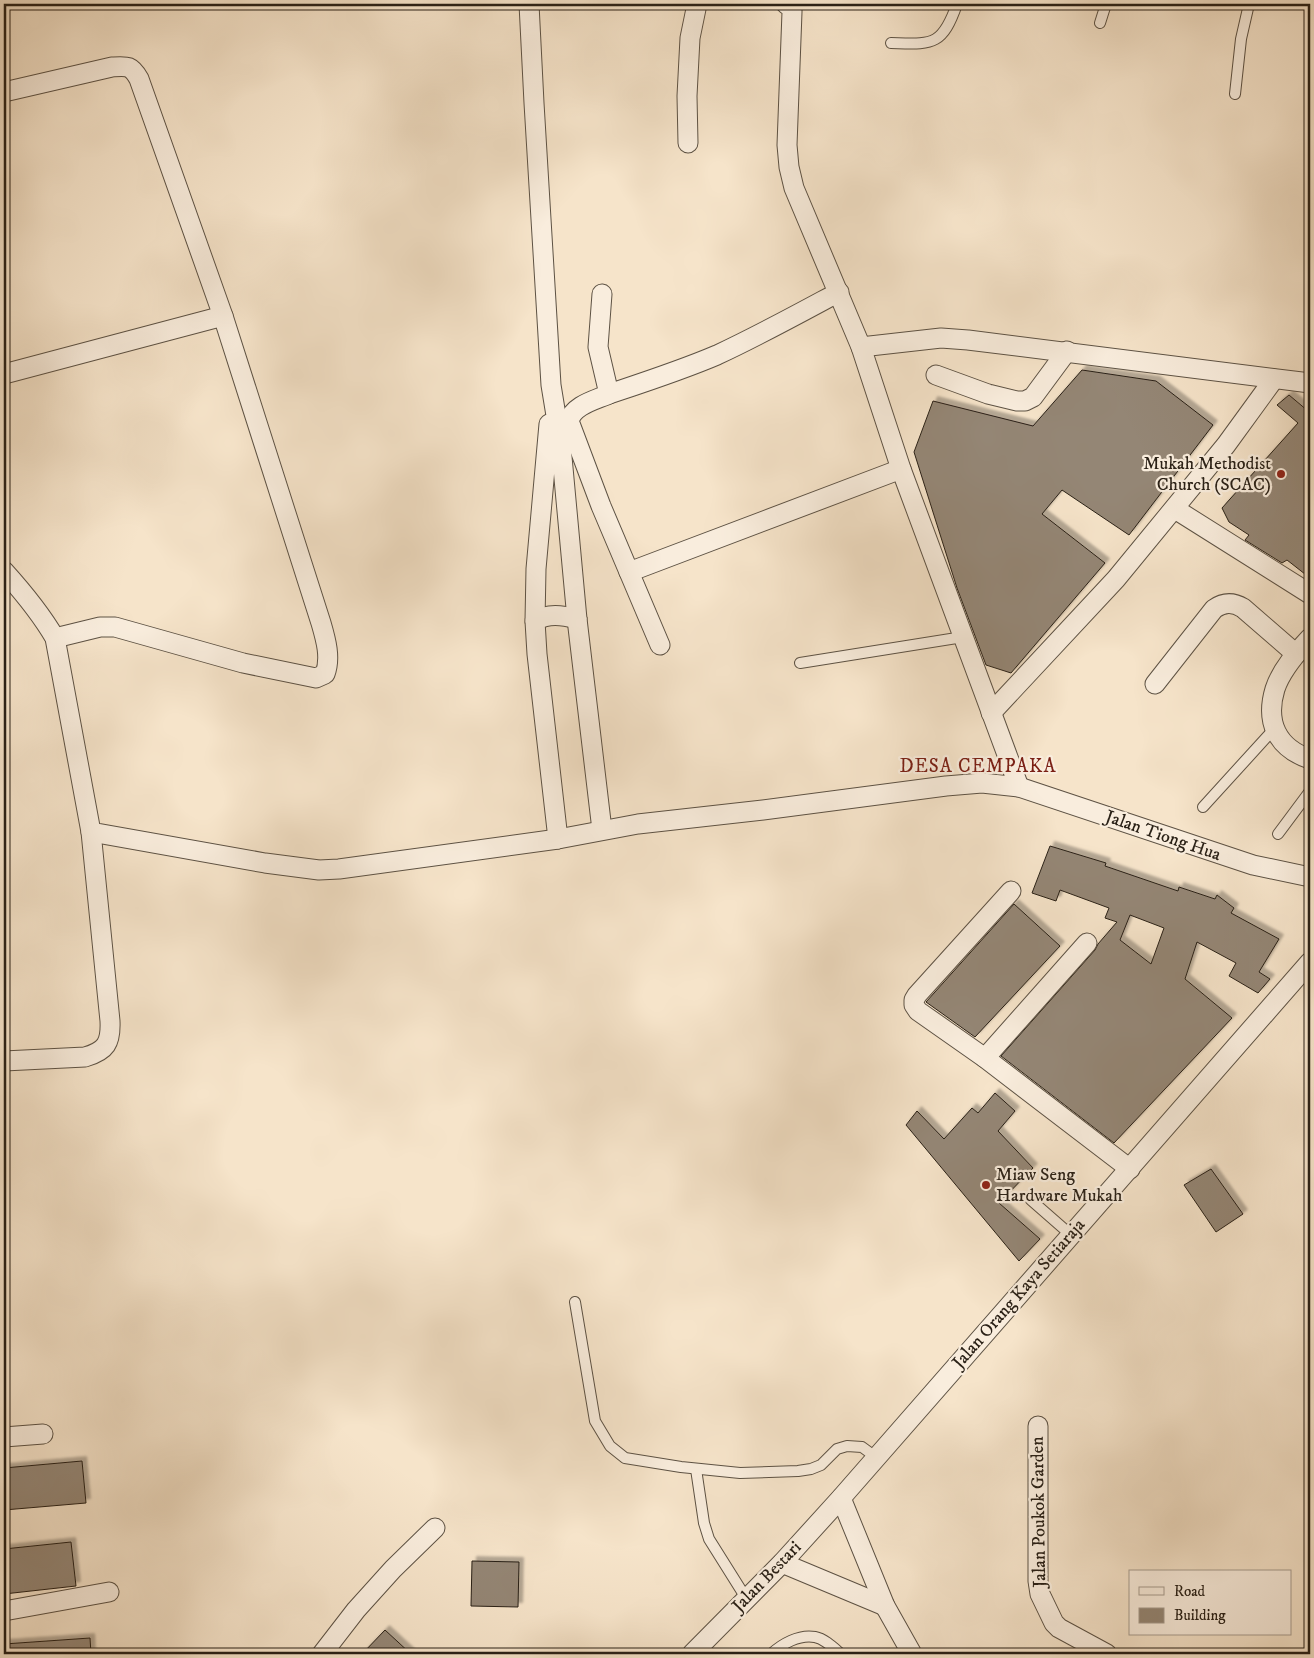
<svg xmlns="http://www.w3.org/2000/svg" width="1314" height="1658" font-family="'IM FELL DW Pica',serif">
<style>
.building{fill:#948674;stroke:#2a2117;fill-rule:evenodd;filter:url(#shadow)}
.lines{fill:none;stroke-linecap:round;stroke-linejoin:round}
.lane-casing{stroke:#5d5244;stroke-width:12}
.street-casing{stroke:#5d5244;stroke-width:21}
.lane{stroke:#f9eddd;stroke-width:10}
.street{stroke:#f9eddd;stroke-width:19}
.poi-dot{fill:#8f2418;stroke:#f9eddd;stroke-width:2}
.labels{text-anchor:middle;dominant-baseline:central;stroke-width:4.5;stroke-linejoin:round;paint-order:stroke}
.poi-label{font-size:18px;fill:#2a2117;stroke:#f9eddd;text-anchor:end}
.street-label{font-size:18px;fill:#2a2117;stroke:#f9eddd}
.neighbourhood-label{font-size:19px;letter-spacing:1px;fill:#7a1f14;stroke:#f9eddd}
</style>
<defs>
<filter id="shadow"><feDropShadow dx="4.5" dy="-4.5" stdDeviation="1" flood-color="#0004"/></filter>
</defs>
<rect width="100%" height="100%" fill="#f6e4ca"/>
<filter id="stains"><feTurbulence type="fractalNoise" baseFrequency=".004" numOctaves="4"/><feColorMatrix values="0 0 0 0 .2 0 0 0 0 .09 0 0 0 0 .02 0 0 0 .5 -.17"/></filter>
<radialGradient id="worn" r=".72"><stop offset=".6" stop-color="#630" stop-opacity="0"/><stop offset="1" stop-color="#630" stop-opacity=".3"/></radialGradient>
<!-- building -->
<g class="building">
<polygon points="1082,370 1156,381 1213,425 1129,535 1062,490 1042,514 1105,563 1011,673 986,665 957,588 914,452 933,401 1033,426"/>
<polygon points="1289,395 1308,411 1310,409 1310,578 1287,560 1282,563 1245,540 1249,535 1229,522 1222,508 1298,423 1277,405"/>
<path d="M1050,846l56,17 -1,3 73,25 1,-4 36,12 2,-4 17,13 -3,5 48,26 -20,33 11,7 -12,14 -29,-17 7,-13 -39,-21 -12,37 47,39 -118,125 -113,-87 94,-106 3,-6 19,-22 -12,-4 4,-10 -49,-18 -4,11 -24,-8zM1130,915l34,13 -13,36 -31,-24z"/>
<polygon points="1014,904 1060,946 975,1037 926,1002"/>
<polygon points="995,1093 1015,1111 998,1131 1033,1168 999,1203 1040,1239 1019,1261 906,1125 917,1111 944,1139 972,1108 978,1113"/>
<polygon points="1211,1169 1243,1214 1216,1232 1184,1185"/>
<polygon points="82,1461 86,1503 4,1510 4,1468"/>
<polygon points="71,1542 76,1586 4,1594 4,1549"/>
<polygon points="472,1561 519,1562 518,1607 471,1606"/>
<polygon points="385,1630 411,1654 362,1654"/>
<polygon points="90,1638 91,1654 4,1654 4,1644"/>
</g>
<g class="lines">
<defs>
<g id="lane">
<polyline points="1100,23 1106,4"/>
<path d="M891,43c41,1 51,4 66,-39"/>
<polyline points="1235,94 1241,39 1249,4"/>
<polyline points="800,663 963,637"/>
<polyline points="1203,807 1274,729"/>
<polyline points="1278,834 1310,791"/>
<polyline points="1031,1200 1071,1235"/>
<polyline points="575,1302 595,1421 610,1446 625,1458 681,1467 740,1473 798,1471 811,1469 821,1465 837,1449 847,1446 862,1447 877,1458"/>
<polyline points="696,1469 704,1523 709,1539 746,1598"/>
<path d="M771,1654c11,-10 28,-20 44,-17 10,2 19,11 26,17"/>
</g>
<g id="street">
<polyline points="529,4 534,103 551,385 561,446 577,619 602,830"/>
<path d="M4,92l108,-25c15,-1 19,-2 27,12l84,237 98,307c5,17 10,35 4,51l-9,4 -73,-15 -128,-36h-15l-45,11"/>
<polyline points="688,143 687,96 690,38 697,4"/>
<path d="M602,294l-4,53 11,47c36,-12 73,-24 108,-39 41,-19 81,-41 122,-63"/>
<polyline points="861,347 941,338 968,340 1310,383"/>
<polyline points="4,374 223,316"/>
<polyline points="936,375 988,394 1017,401 1025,401 1033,397 1067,351"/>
<path d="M609,394c-13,6 -36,11 -40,27l32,85 59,139"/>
<polyline points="549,424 536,569 535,621 537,654 558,839"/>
<polyline points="1175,509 1310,594"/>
<path d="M4,571c19,21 37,43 51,67l36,194 174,31 54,7 20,-1 219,-30 80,-15 125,-14 183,-24 36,-3 37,4 -118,-318 -40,-122 -67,-159 -5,-21 -2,-22 5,-133v-4l-6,-4"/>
<polyline points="629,572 901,469"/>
<path d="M535,621c13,-8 27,-6 42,-2"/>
<path d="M1310,638c-13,14 -29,32 -35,51 -10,33 2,59 35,70"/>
<path d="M1155,684l59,-75c10,-7 19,-7 29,-1l53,46"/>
<polyline points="991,713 1116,579 1226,445 1274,379"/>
<polyline points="1019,787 1253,865 1310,877"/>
<polyline points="1011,891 917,995 914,1000 914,1005 918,1011 985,1058 1130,1169"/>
<polyline points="985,1058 1087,943"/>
<path d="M4,1061l81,-4c21,-6 26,-14 25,-36l-19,-189"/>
<polyline points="1038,1426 1038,1581 1040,1594 1054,1623 1059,1628 1107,1654"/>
<polyline points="4,1437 43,1434"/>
<polyline points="841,1498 885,1606 912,1654"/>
<polyline points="782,1563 885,1606"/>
<polyline points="4,1611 109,1592"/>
<polyline points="322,1654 356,1610 393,1569 435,1528"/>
<polyline points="692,1654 782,1563 841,1498 1310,962"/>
</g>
</defs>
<!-- lane casing -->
<use href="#lane" class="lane-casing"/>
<!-- street casing -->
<use href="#street" class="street-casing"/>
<!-- lane -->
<use href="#lane" class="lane"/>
<!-- street -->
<use href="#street" class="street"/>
</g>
<!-- markers -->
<g class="poi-dot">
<circle cx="1281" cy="474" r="5"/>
<circle cx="986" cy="1185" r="5"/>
</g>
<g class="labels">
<!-- poi labels -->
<g class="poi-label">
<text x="1271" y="464">Mukah Methodist<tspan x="1271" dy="21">Church (SCAC)</tspan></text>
<text x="996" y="1175" text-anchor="start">Miaw Seng<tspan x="996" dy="21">Hardware Mukah</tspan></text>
</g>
<!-- street labels -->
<g class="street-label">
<text transform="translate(1163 836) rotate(19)">Jalan Tiong Hua</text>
<text transform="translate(1019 1294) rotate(-49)">Jalan Orang Kaya Setiaraja</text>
<text transform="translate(1039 1512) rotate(-91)">Jalan Poukok Garden</text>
<text transform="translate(767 1577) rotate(-46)">Jalan Bestari</text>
</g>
<!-- neighbourhood labels -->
<g class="neighbourhood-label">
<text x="978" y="766">DESA CEMPAKA</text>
</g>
</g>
<!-- margin -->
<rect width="1314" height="1658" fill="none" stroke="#f6e4ca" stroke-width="20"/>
<rect x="5" y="5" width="1304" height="1648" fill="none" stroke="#2a2117" stroke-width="2.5"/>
<rect x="10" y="10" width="1294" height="1638" fill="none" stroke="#2a2117"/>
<!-- legend -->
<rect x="1129" y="1570" width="162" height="65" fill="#f9eddd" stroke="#a69b8e"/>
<rect x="1139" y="1587" width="25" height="8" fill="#f9eddd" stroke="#a69b8e"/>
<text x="1174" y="1596" font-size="15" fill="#2a2117">Road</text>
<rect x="1139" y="1608" width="25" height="15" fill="#948674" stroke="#a69b8e"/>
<text x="1174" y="1620" font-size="15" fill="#2a2117">Building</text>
<rect width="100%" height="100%" filter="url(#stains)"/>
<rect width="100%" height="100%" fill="url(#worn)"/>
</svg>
